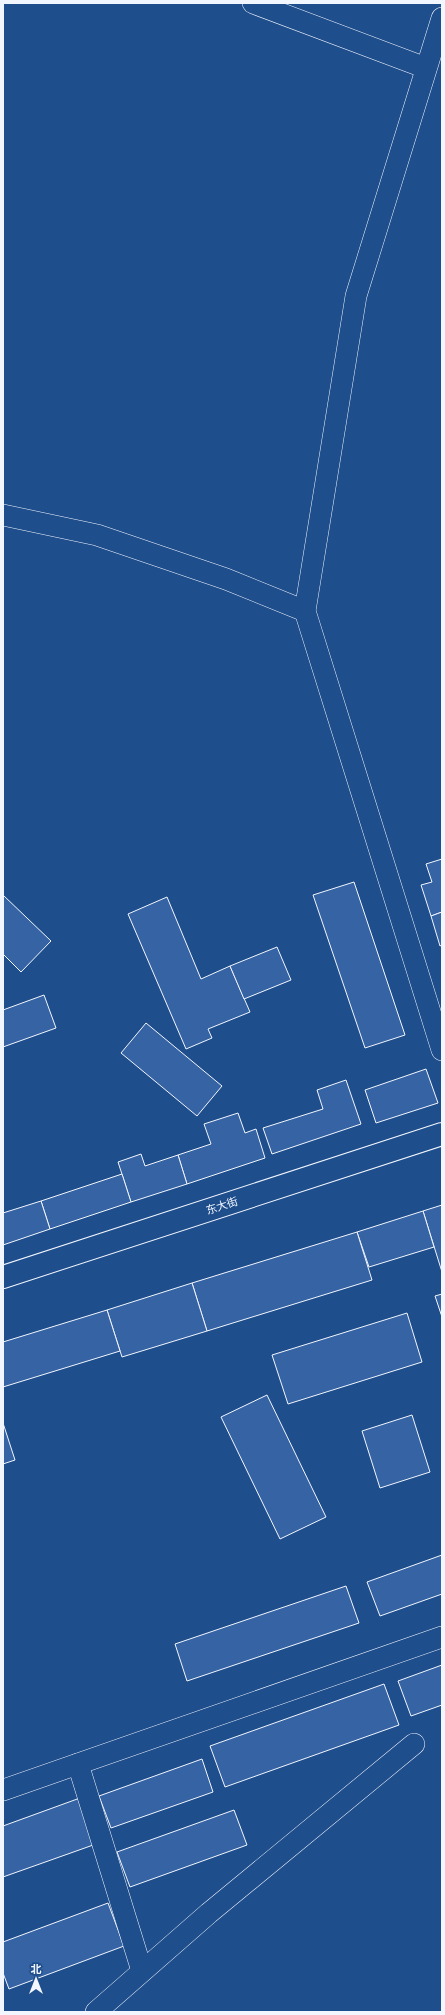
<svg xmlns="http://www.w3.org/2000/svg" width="445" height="2015" font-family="Rubik,'Noto Sans SC',sans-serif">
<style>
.building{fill:#3563a3;stroke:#f2f6ff}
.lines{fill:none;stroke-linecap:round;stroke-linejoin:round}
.street-casing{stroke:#f2f6ff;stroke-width:22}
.secondary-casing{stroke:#f2f6ff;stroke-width:24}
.street{stroke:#1f4e8c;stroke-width:21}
.secondary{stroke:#1f4e8c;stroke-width:22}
.labels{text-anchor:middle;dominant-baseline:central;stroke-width:3;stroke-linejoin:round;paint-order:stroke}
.street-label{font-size:11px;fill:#f2f6ff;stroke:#1f4e8c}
</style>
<rect width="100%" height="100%" fill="#1f4e8c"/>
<!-- building -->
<g class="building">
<polygon points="442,859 442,912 431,916 421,885 432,882 426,864"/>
<polygon points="354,882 405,1035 365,1048 313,895"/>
<polygon points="3,895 51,941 21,972 3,954"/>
<polygon points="167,897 201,979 230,966 250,1012 208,1029 212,1038 186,1049 128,914"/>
<polygon points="442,912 442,945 440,946 431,916"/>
<polygon points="277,947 291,980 244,999 230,966"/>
<polygon points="44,995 56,1028 3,1047 3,1010"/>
<polygon points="146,1023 222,1086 197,1116 121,1053"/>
<polygon points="426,1069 438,1103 376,1123 365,1090"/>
<polygon points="346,1080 361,1124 272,1154 263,1128 323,1109 317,1090"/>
<polygon points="238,1113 245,1133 256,1129 265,1158 187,1184 178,1155 211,1144 204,1124"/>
<polygon points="141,1154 145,1166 178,1155 187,1184 131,1202 118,1162"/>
<polygon points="122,1174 131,1202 50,1229 41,1201"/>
<polygon points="41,1201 50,1229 3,1245 3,1213"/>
<polygon points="442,1205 442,1272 423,1211"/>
<polygon points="423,1211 434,1247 369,1267 357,1232"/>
<polygon points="357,1232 372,1280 207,1331 192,1283"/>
<polygon points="192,1283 207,1331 122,1357 107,1310"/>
<polygon points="442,1294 442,1317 435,1296"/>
<polygon points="107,1310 120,1351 3,1387 3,1342"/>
<polygon points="407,1313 422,1362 288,1404 272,1355"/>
<polygon points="267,1395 326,1517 280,1539 221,1417"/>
<polygon points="412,1415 430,1472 380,1488 362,1431"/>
<polygon points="3,1423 15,1460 3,1464"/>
<polygon points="442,1555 442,1594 380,1616 367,1582"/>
<polygon points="346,1586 359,1623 187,1681 175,1644"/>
<polygon points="442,1665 442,1705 411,1716 398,1681"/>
<polygon points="384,1684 399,1725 225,1787 210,1746"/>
<polygon points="202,1759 213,1792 111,1828 99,1796"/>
<polygon points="80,1798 96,1844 3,1877 3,1826"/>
<polygon points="234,1810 247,1845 130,1887 117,1852"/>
<polygon points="108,1903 124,1946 9,1989 3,1973 3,1942"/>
</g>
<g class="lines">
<defs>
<g id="street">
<polyline points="253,3 426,68"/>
<polyline points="442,18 356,296 305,611 442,1050"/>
<polyline points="3,515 97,535 226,579 305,611"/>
<polyline points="78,1764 142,1971"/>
<polyline points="3,1790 442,1637"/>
<polyline points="96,2012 209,1913 414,1744"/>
</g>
<polyline id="secondary" points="3,1277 442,1134"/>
</defs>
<!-- street casing -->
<use href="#street" class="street-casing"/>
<!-- secondary casing -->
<use href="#secondary" class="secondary-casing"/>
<!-- street -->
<use href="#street" class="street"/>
<!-- secondary -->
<use href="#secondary" class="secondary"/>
</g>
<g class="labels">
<!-- street labels -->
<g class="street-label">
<text transform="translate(222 1206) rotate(-18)">东大街</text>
</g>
</g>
<!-- border -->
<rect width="445" height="2015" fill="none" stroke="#f2f6ff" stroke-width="8"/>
<!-- north arrow -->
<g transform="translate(36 1979)" stroke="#1f4e8c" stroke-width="3" paint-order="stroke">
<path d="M0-3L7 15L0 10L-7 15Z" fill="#f2f6ff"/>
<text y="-6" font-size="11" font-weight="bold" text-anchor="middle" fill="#f2f6ff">北</text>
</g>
</svg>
